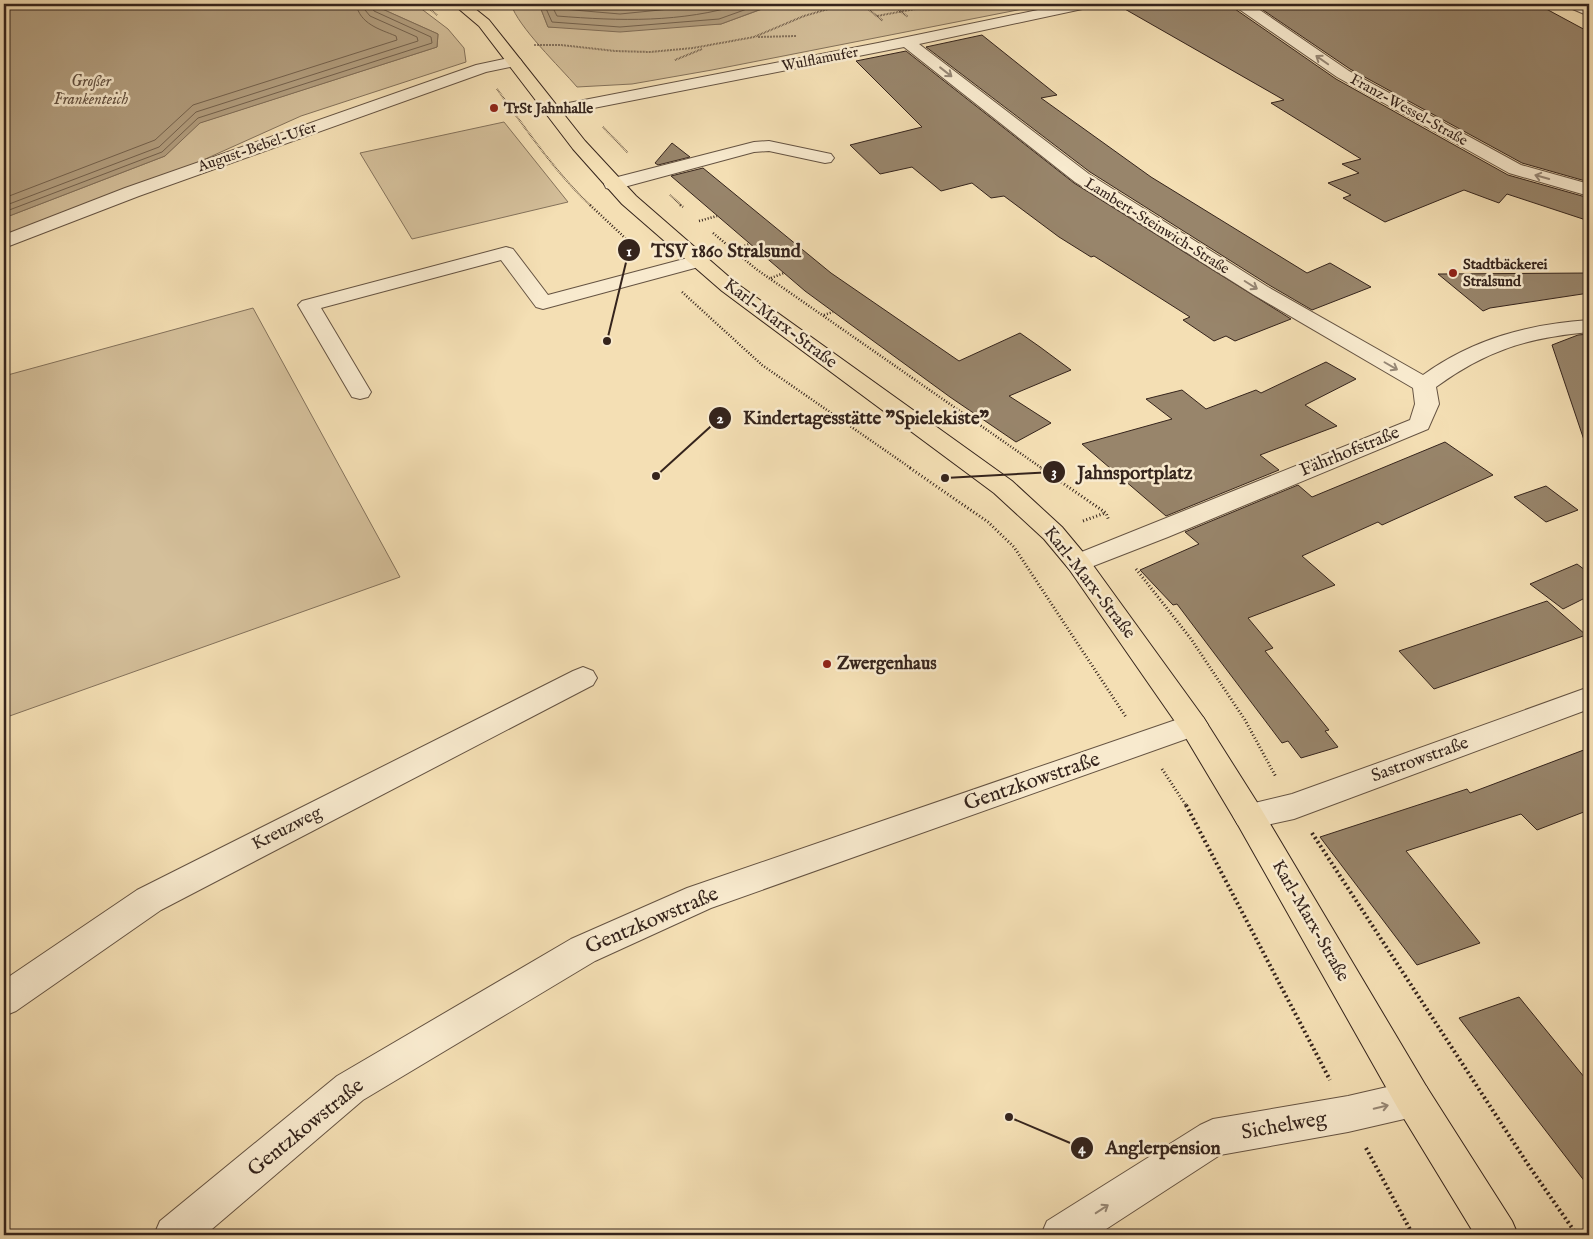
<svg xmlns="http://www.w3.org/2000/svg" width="1593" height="1239" font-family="'IM FELL English',serif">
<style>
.green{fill:#d4bf9a;stroke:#84725b}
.water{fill:#b39f80;stroke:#816e58}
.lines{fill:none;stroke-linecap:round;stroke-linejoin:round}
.shore{stroke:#74624e;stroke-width:1}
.building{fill:#98856b;stroke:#35241c}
.minor-casing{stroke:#655342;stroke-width:2}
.major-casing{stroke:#35241c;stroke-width:2}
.path-far3{stroke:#35241c;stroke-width:2;stroke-dasharray:0.5 1;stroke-linecap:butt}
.path-far2{stroke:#35241c;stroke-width:2.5;stroke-dasharray:1 2;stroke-linecap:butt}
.path-far1{stroke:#35241c;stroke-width:3;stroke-dasharray:1 2.5;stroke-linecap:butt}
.path{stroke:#35241c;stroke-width:4;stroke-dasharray:2 3;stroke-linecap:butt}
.minor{fill:#f8eace;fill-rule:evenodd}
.major{fill:#f4dfb4;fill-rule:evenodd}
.oneway{stroke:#968775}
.poi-dot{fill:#8f2418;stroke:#f8eace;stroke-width:2}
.labels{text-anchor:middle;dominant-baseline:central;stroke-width:5;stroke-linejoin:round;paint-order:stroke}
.far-street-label{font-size:15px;fill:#35241c;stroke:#f8eace}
.far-poi-label{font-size:15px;font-weight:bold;fill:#35241c;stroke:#f8eace;text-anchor:start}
.far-water-label{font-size:16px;font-style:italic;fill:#614f3f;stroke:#f8eace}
.street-label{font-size:18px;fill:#35241c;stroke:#f8eace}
.poi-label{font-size:18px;font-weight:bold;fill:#35241c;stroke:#f8eace;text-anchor:start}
.near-street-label{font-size:21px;fill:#35241c;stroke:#f8eace}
.leader{fill:none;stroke:#35241c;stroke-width:2}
.callout-dot{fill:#35241c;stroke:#f8eace;stroke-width:2}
.mark-label{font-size:15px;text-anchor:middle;font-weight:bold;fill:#fff}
.callout-label{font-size:19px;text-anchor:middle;font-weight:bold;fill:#35241c;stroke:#f8eace;stroke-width:5;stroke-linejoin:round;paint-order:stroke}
</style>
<rect width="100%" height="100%" fill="#f4dfb4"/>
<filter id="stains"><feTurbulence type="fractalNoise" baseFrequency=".004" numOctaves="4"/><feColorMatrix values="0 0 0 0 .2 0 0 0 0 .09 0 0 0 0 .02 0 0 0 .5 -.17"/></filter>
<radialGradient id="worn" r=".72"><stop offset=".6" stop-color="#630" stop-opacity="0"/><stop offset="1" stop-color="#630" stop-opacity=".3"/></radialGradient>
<!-- green -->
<g class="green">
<polygon points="371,4 415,4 448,29 464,48 466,62 301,116 132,192 4,242 4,218 165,156 199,123 437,47 438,34"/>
<path d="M511,4h28l9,23 173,-3 55,-20h272l-336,66 -80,14 -55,3c-17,-20 -59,-60 -66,-83z"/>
<polygon points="504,122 568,202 412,239 360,153"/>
<polygon points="253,308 400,577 4,718 4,376"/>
</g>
<!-- water -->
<g class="water">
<polygon points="4,4 371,4 438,34 437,47 200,123 165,156 4,218"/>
<polygon points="539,4 775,4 721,24 620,32 548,27"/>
</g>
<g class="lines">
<!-- shore -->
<g class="shore">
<polyline points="544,4 552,22 620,27 719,19 761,4"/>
<path d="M551,4l6,12c63,5 124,7 185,-12"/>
<polyline points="559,4 562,9 620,14 720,4"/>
<path d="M4,198l151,-58 38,-35 204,-65 -1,-4c-17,-7 -36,-12 -40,-32"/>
<polyline points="4,206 159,147 196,112 418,41 417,37 370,16 365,10 364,4"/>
<polyline points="4,212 162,152 198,118 432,43 431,37 374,11 370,4"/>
</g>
</g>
<!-- building -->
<g class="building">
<polygon points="1116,4 1232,4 1235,9 1336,79 1508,175 1589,198 1589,221 1507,194 1499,203 1464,190 1385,222 1343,198 1351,195 1328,183 1359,173 1342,164 1361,159 1271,103 1284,100"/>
<polygon points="1254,4 1537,4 1589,32 1589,182 1522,163 1350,69"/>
<polygon points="982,35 1057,95 1041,98 1151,177 1307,273 1330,263 1371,287 1312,310 1269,285 1090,172 926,47"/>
<polygon points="906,51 1074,183 1291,319 1235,341 1226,336 1214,341 1183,320 1190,317 1094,256 1091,257 1059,237 1004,196 991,198 972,183 941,191 912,167 880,174 850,145 922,127 856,61"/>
<polygon points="672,143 690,157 658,165 655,163"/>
<polygon points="703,168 831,273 959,361 1020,333 1040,347 1071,370 1009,396 1051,423 1016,442 950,397 850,324 805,291 671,176"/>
<polygon points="1589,273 1589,293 1490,308 1483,311 1438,274"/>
<polygon points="1589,334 1589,439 1584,440 1552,345 1578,335"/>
<polygon points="1326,362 1356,379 1305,405 1337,426 1260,455 1279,470 1166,516 1082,444 1172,419 1146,399 1182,390 1206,409 1256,390 1261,393"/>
<polygon points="1445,442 1493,475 1382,525 1378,522 1302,556 1335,585 1248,618 1273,648 1265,651 1329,730 1325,731 1338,747 1301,758 1288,741 1282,743 1177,604 1173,605 1140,570 1199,544 1185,532 1298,485 1312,497"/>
<polygon points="1546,486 1578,510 1546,522 1514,497"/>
<polygon points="1577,564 1589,573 1589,596 1563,609 1530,584"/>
<polygon points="1547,601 1586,635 1434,689 1399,651"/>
<polygon points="1589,748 1589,810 1537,830 1521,814 1406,851 1480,943 1417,965 1320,837 1467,789 1470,793"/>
<polygon points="1519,997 1589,1083 1589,1187 1459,1018"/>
</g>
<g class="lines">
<defs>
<g id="minor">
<path d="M1067,4h27l-2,3 -5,1 -168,36 170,130 179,113 155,88c50,-36 105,-51 166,-55v12c-62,6 -102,18 -153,55l3,17 -11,25 -260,108 -90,35 -9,-3 -4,-6 4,-6 341,-137 5,-16 -2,-16 -159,-93 -179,-113 -171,-135 -351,69 -6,-1 -3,-4 3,-4 6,-1 325,-63z"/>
<polygon points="1234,4 1251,4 1349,71 1521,165 1589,184 1589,196 1509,173 1337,77 1236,7"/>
<polygon points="1566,4 1584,4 1589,6 1589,16 1568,7"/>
<polygon points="514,57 520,59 522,62 520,65 486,72 139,196 4,248 4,235 125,188 476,65"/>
<polygon points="769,141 831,154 834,158 831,162 825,163 769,151 754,152 613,190 606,188 604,184 606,180 754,142"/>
<polygon points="506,247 513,249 548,295 699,255 706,257 709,261 706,265 543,309 536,307 501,260 321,308 371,392 368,397 360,399 352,397 349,392 298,305 302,301"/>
<polygon points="583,667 593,671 597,678 593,685 161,910 16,1011 4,1016 4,980 137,890 573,671"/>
<polygon points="1589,687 1589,709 1294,819 1249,829 1238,825 1233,816 1238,807 1292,794"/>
<polygon points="1193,714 1203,717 1208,725 1203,733 711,908 595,961 363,1100 205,1235 154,1235 160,1221 337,1076 571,939 687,888"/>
<polygon points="1413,1081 1426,1086 1432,1099 1426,1112 1413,1117 1348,1132 1220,1155 1097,1235 1041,1235 1047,1221 1200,1125 1213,1119 1348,1096"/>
</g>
<polygon id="major" points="453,4 469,4 489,20 585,141 636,196 736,283 1012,481 1062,527 1087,557 1203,717 1260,807 1426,1086 1512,1221 1518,1235 1475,1235 1400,1112 1238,825 1183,733 1069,569 1044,539 994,493 722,291 622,204 573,149 479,26"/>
</defs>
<!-- minor casing -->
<use href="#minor" class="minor-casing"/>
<!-- major casing -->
<use href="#major" class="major-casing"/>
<!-- path-far3 -->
<g class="path-far3">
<polyline points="424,4 437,15"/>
<polyline points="862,4 883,21"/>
<polyline points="895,4 891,4 908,17"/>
<polyline points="877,16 942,4"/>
<polyline points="758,37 796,36"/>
<polyline points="534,45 561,45 615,51 650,52 693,48 754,37 804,16 846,4"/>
<polyline points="675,60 702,49"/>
<path d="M497,89c29,40 58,83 94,117"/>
<polyline points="603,127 628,153"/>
<polyline points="670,195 682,206"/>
</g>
<!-- path-far2 -->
<g class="path-far2">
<polyline points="590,205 639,251"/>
<polyline points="680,205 683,207"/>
<polyline points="699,221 717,216"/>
<polyline points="713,233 756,269 1043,469"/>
<polyline points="733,249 750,244"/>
<polyline points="771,278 784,273"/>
<polyline points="682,292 762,365 912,469"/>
<polyline points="824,315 833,312"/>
</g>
<!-- path-far1 -->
<g class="path-far1">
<polyline points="910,468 988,522 1014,547 1126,717"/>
<polyline points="1041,468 1106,513 1109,521"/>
<polyline points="1083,521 1105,513"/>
<polyline points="1136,569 1191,639 1245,720 1276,777"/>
<polyline points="1162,769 1187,807"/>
</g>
<!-- path -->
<g class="path">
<polyline points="1186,805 1330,1080"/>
<polyline points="1312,833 1529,1166 1577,1235"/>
<polyline points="1366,1148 1413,1235"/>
</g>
<!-- minor -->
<use href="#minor" class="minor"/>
<!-- major -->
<use href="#major" class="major"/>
</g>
<!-- one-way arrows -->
<defs><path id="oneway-shaft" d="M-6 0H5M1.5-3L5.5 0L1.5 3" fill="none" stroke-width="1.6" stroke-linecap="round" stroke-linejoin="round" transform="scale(1.25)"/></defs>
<g class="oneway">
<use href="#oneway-shaft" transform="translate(1322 60) rotate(-145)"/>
<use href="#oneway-shaft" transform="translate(946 72) rotate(38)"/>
<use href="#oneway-shaft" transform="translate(1542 177) rotate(-164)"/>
<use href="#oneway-shaft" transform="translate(1251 285) rotate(32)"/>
<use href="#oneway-shaft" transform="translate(1391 366) rotate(30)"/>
<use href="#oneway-shaft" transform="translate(1381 1107) rotate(-13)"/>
<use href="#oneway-shaft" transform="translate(1102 1209) rotate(-33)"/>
</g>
<!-- markers -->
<g class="poi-dot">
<circle cx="494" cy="108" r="5"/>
<circle cx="1453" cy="273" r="5"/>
<circle cx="827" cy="664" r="5"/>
</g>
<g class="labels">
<!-- far-street labels -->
<g class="far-street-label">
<text transform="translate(820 59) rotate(-11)">Wulflamufer</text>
<text transform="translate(1409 110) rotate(29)">Franz-Wessel-Straße</text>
<text transform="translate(257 147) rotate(-19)">August-Bebel-Ufer</text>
<text transform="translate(1157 226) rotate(32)">Lambert-Steinwich-Straße</text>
</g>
<!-- far-poi labels -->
<g class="far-poi-label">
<text x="504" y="108">TrSt Jahnhalle</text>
<text x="1463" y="264">Stadtbäckerei<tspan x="1463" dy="17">Stralsund</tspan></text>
</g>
<!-- far-water labels -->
<g class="far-water-label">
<text x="91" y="82">Großer<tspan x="91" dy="18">Frankenteich</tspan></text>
</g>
<!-- street labels -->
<g class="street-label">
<text transform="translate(780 324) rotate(37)">Karl-Marx-Straße</text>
<text transform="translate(1350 452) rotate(-22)">Fährhofstraße</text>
<text transform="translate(1089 583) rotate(52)">Karl-Marx-Straße</text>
<text transform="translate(1420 760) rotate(-20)">Sastrowstraße</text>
<text transform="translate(287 829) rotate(-27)">Kreuzweg</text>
<text transform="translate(1310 921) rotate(60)">Karl-Marx-Straße</text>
</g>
<!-- poi labels -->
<g class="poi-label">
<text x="837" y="664">Zwergenhaus</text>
</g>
<!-- near-street labels -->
<g class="near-street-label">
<text transform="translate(1032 782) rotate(-19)">Gentzkowstraße</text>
<text transform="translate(652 921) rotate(-23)">Gentzkowstraße</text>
<text transform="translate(1284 1126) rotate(-10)">Sichelweg</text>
<text transform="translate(306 1128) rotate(-39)">Gentzkowstraße</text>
</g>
</g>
<!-- callouts -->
<path class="leader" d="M607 341L629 250M656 476L720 418M945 478L1054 472M1009 1117L1082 1148"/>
<g class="callout-dot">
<circle cx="607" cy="341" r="5"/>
<circle cx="656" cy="476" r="5"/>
<circle cx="945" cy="478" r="5"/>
<circle cx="1009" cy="1117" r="5"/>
<circle cx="629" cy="250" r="12"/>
<circle cx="720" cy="418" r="12"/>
<circle cx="1054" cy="472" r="12"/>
<circle cx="1082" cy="1148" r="12"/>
</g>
<g class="mark-label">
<text x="629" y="256">1</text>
<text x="720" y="423">2</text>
<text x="1054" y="477">3</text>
<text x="1082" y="1153">4</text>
</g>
<g class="callout-label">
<text x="726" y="257">TSV 1860 Stralsund</text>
<text x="866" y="424">Kindertagesstätte "Spielekiste"</text>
<text x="1135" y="479">Jahnsportplatz</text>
<text x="1163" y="1154">Anglerpension</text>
</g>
<!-- margin -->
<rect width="1593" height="1239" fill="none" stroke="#f4dfb4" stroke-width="20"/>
<rect x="5" y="5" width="1583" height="1229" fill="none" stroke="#35241c" stroke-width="2.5"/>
<rect x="10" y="10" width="1573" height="1219" fill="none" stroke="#35241c"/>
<rect width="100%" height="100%" filter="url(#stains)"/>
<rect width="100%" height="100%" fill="url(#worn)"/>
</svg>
